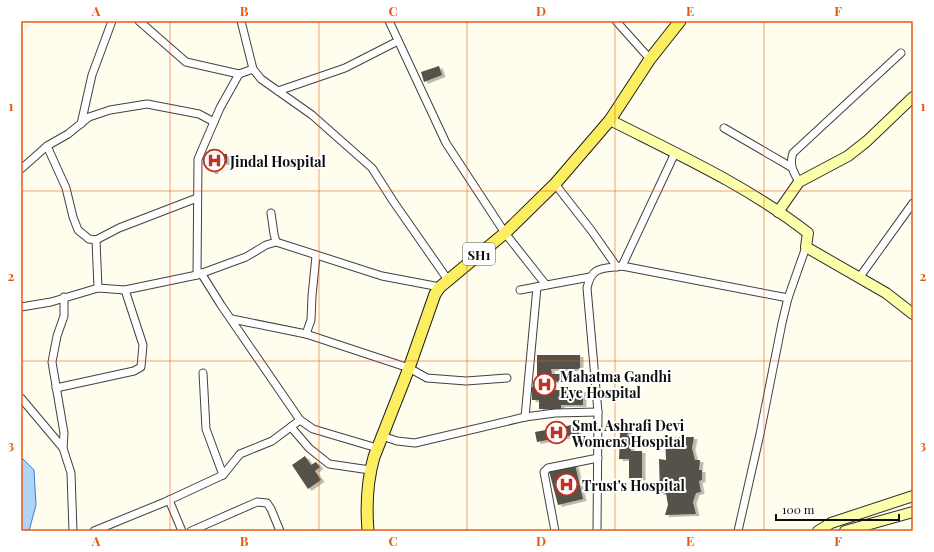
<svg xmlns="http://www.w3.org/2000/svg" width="934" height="552" font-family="'Playfair Display',serif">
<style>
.water{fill:#b1d3f8;stroke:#367cd1}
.building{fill:#57514a;filter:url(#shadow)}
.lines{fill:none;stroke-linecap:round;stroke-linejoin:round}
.street-casing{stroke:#414141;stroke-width:9}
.secondary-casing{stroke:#303030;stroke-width:12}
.primary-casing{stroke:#1f1f1f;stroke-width:13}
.street{stroke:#fff;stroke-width:7}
.secondary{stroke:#fcffa9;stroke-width:10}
.primary{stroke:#fcee61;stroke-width:11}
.grid{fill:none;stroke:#e8590c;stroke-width:1;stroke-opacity:0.55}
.labels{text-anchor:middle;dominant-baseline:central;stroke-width:4;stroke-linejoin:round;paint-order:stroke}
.shield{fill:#fff;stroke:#565656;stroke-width:1}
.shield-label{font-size:13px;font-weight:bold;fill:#0e0e0e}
.poi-label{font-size:14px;font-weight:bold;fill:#0e0e0e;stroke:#fff;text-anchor:start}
.neatline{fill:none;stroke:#e8590c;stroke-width:1.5}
.grid-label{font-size:13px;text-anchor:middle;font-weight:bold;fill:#e8590c}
</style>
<defs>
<filter id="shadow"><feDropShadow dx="3.5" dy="2" stdDeviation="0" flood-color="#0004"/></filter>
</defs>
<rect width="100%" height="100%" fill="#fffeee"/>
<!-- water -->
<polygon class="water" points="21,457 34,470 36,505 29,531 21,531"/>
<!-- building -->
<g class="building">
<polygon points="439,66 442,75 424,82 421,72"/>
<polygon points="212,154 227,154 227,163 215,163 215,172 211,172"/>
<polygon points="537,355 580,355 580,369 551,369 552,374 560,374 560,382 553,381 553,390 583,390 583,405 561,405 561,409 539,409 539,400 532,400 532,387 537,387"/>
<polygon points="577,424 579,434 537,442 535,432"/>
<polygon points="623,426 631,426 627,436 631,436 631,451 642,451 642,478 637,479 639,487 632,488 632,480 629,480 629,459 619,459 620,433 623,432"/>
<polygon points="665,437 694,437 692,448 695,460 700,460 699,470 702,470 702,480 699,481 701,492 696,493 693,502 696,514 665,515 668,505 666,493 660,493 659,459 666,460"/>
<polygon points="305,456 311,465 316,462 320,467 315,471 321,480 308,489 292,465"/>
<polygon points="575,464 583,499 558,505 549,471"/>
</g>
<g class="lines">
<defs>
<g id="street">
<polyline points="139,21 186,62 239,74"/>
<polyline points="241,21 253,69 261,79 312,115 372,168 393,201 448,280"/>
<polyline points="389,21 446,143 505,233 546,285"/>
<polyline points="616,21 650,59"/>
<polyline points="278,91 345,68 398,41"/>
<polyline points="81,124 92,75 112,21"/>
<polyline points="724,128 791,167"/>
<polyline points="47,146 66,188 73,217 78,230 89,239 96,240 98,288"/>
<polyline points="21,169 47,146 68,134 89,117 110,110 147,104 199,114 214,122"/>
<path d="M799,182c-6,-11 -10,-17 -6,-29l108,-100"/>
<polyline points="555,184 591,230 617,267"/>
<polyline points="96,240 119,228 197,198"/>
<polyline points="276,242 382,276 440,287"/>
<polyline points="622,266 675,153"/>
<polyline points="197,275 198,159 220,108 239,74 253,69"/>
<polyline points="859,278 913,203"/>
<polyline points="520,290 590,277"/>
<polyline points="21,307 51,302 98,288 125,290 197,275 246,257 266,245 276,242 274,234 271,213"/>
<polyline points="232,319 306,334 409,368 427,378 466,381 507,378"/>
<polyline points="306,334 311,320 312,296 316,256"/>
<polyline points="203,373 206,429 223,475"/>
<polyline points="56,388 134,371 141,367 143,345 125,290"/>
<polyline points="21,398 63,448 71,473 73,531"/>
<polyline points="525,417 537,287"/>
<polyline points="300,420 313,429 377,448"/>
<polyline points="291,427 309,448 329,464 370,470"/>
<polyline points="382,436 397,441 415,443 525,417 555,413 598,412"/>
<polyline points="63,448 64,433 52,362 57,336 64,316 64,297"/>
<polyline points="169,500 182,531"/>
<polyline points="94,531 165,502 223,475 240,454 272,441 300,420 221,305 201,273"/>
<polyline points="191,531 257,502 267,503 271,509 280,531"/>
<polyline points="555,531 544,472 548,468 598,458"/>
<path d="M597,531l1,-119 -11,-124c5,-23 16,-19 35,-22l166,32"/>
<polyline points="738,531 760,434 782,323 788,298 806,247"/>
</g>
<g id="secondary">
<path d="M610,120c67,34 138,66 198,113l-2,14 80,46 27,21"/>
<polyline points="778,212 799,182 848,156 867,141 913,97"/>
<polyline points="818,531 831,523 913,496"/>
<polyline points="845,531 913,512"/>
</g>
<path id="primary" d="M368,531c-2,-25 -1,-50 6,-74l35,-89 26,-74 5,-7 65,-54 50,-49 55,-64 40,-61 30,-38"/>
</defs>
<!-- street casing -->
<use href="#street" class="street-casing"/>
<!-- secondary casing -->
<use href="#secondary" class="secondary-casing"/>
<!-- primary casing -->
<use href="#primary" class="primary-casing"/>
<!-- street -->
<use href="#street" class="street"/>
<!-- secondary -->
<use href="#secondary" class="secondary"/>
<!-- primary -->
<use href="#primary" class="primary"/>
</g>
<!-- grid -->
<path class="grid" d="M170,21v510M319,21v510M467,21v510M615,21v510M764,21v510M21,191h892M21,361h892"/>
<!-- icons -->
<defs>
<symbol id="hospital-ring" viewBox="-11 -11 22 22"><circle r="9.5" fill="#fff" stroke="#c23221" stroke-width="1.5"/><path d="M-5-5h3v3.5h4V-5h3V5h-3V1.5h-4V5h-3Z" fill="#c23221"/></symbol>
</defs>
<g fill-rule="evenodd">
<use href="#hospital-ring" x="202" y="148" width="25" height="25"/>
<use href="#hospital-ring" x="532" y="372" width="25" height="25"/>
<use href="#hospital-ring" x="544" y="420" width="25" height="25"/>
<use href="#hospital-ring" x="554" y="472" width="25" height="25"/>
</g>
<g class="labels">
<!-- shield labels -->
<rect class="shield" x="463" y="243" width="32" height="22" rx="3"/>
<g class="shield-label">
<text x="479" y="254">SH1</text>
</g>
<!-- poi labels -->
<g class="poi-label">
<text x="230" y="161">Jindal Hospital</text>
<text x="560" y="376">Mahatma Gandhi<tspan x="560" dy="16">Eye Hospital</tspan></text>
<text x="572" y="425">Smt. Ashrafi Devi<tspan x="572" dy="16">Womens Hospital</tspan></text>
<text x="582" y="485">Trust's Hospital</text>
</g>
</g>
<!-- border -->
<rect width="934" height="552" fill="none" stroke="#ffffff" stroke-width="44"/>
<!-- scale -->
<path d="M776 514v6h123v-6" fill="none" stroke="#0e0e0e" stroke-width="2"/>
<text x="782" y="514" font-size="12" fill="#0e0e0e" stroke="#ffffff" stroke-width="3" paint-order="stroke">100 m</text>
<rect x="22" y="22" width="890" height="508" class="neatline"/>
<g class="grid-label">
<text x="96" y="16">A</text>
<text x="244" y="16">B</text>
<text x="393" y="16">C</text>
<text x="541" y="16">D</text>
<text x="690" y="16">E</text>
<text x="838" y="16">F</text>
<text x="11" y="111">1</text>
<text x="923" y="111">1</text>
<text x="11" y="281">2</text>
<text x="923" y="281">2</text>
<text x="11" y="450">3</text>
<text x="923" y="450">3</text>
<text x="96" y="546">A</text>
<text x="244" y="546">B</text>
<text x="393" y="546">C</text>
<text x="541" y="546">D</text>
<text x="690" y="546">E</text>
<text x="838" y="546">F</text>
</g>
</svg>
